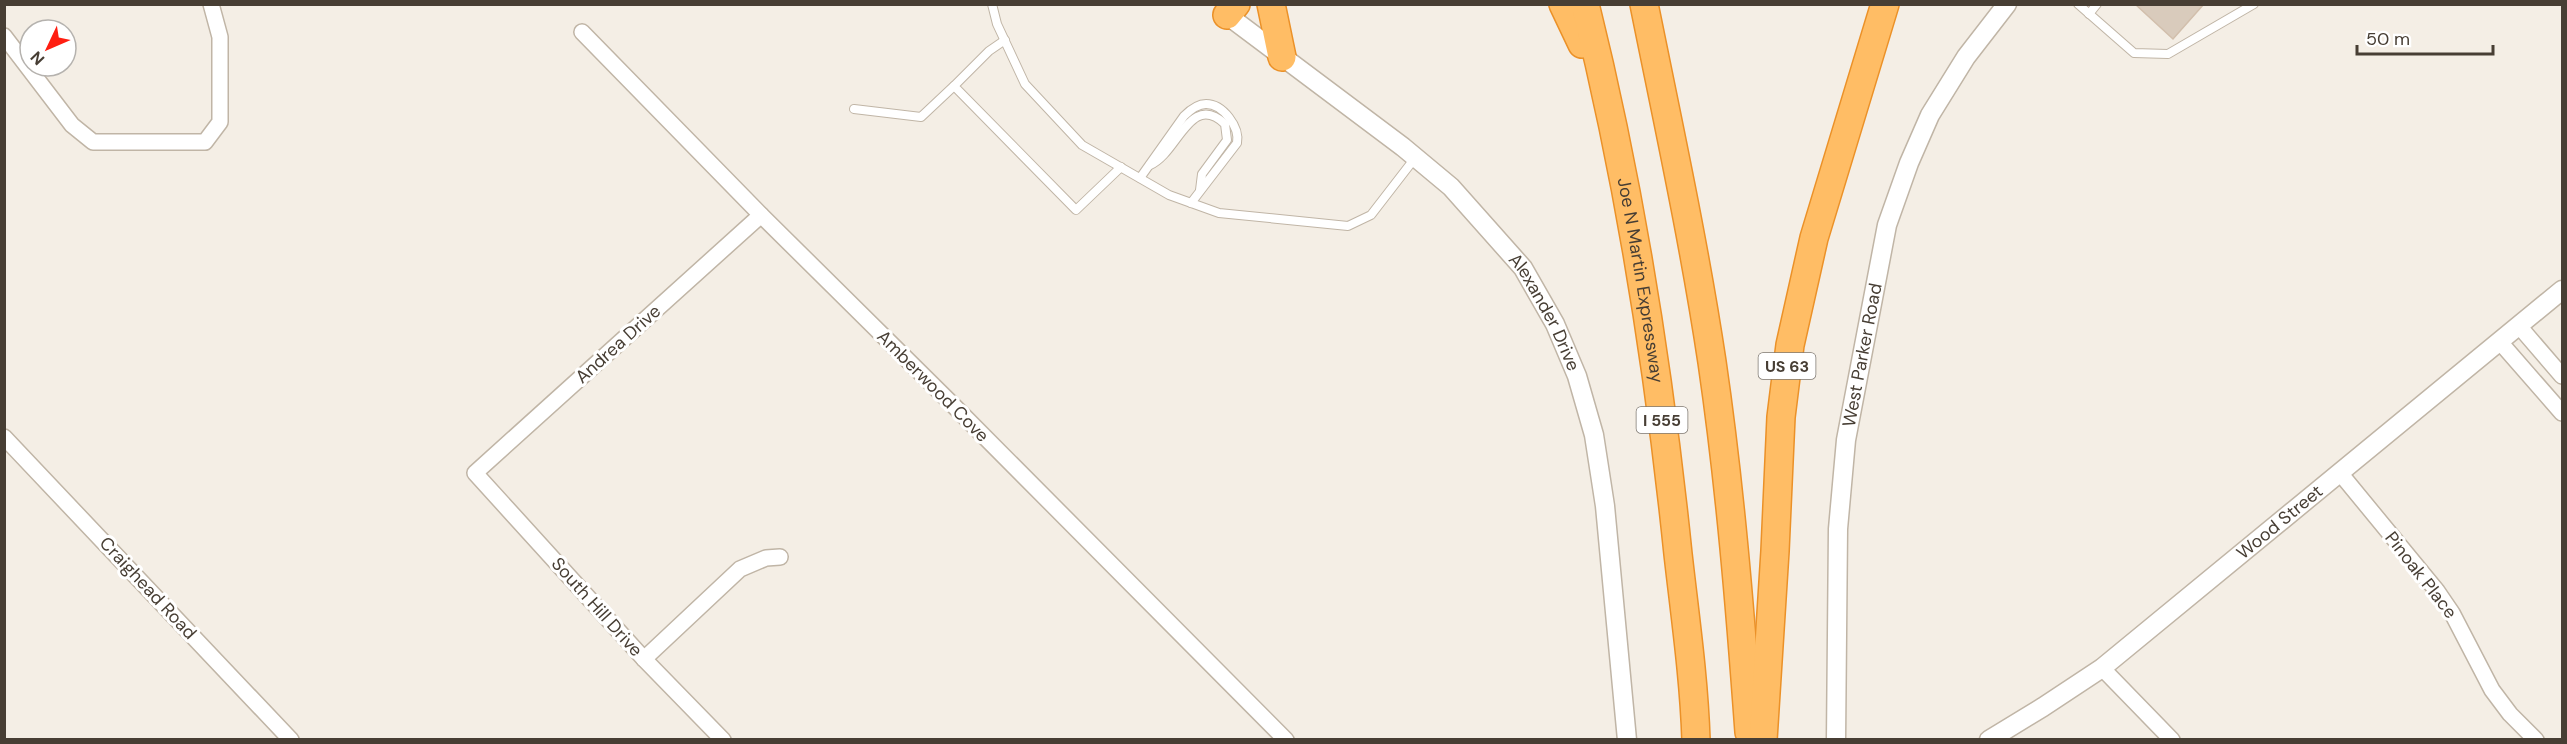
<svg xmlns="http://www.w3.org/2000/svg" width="2567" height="744" font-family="'DM Sans',sans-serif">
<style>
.building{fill:#d9cbbc;stroke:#d2bfac;stroke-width:1.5}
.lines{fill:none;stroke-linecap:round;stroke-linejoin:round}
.service-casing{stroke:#c0b5a6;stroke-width:10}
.minor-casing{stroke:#c0b5a6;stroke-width:18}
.tertiary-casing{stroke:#c0b5a6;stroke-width:21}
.motorway-casing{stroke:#eb9128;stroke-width:30}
.service{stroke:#fff;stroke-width:8}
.minor{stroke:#fff;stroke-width:15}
.tertiary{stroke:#fff;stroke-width:18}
.motorway{stroke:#ffbd65;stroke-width:27}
.labels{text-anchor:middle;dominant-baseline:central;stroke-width:6;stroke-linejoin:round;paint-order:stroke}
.shield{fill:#fff;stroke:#7e7871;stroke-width:1.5}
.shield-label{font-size:16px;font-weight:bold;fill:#473e34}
.street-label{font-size:18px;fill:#473e34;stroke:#fff}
</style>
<rect width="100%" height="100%" fill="#f4eee5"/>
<!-- building -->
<polygon class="building" points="2135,4 2204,4 2173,39"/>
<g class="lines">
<defs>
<g id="service">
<polyline points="992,4 997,24 1025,84 1082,145 1169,195 1219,213 1348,226 1371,215 1415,158"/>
<polyline points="2078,4 2134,53 2168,54 2254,4"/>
<polyline points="2089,14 2097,4"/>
<polyline points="1005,40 989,51 954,86 1076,210 1121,167"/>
<polyline points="854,109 921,117 954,86"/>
<path d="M1150,165c28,-12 40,-74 75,-41l2,16 -25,34 -2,16"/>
<path d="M1140,178l44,-62c6,-6 13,-12 22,-12 17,0 34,23 31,39l-46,60"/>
</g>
<g id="minor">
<polyline points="582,32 761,215 952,404 1286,740"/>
<polyline points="4,36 72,125 93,142 205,142 220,122 220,37 211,4"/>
<polyline points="2519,326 2562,376"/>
<polyline points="2500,342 2562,413"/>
<polyline points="4,437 291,740"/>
<polyline points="2340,473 2437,591 2452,613 2492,690 2510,714 2536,740"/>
<polyline points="644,659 740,569 766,558 780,557"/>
<polyline points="2102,668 2172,740"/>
<polyline points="723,740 644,659 475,473 761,215"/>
</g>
<g id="tertiary">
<path id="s1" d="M1227,15l176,132 48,40 72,81 32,56 22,52 17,59 11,71 22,234"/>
<path id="s2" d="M1836,740l2,-211 8,-89 41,-215 22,-62 21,-48 36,-58 41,-53"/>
<path id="s3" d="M1989,740l54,-33 59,-39 460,-378"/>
</g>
<g id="motorway">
<polyline points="1271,4 1282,57"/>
<polyline points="1563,4 1582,44"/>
<path id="s4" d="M1585,4c45,181 74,365 93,550 7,62 16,124 18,186"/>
<path d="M1644,4c24,119 50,238 68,358 18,123 28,246 37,370"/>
<polyline points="1227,15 1236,4"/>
<polyline points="1763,740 1775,551 1781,417 1790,345 1814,238 1885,4"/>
</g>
</defs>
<!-- service casing -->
<use href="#service" class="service-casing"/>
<!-- minor casing -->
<use href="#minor" class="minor-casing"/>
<!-- tertiary casing -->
<use href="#tertiary" class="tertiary-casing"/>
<!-- motorway casing -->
<use href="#motorway" class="motorway-casing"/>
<!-- service -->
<use href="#service" class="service"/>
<!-- minor -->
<use href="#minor" class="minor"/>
<!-- tertiary -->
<use href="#tertiary" class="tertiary"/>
<!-- motorway -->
<use href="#motorway" class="motorway"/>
</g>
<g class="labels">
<!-- shield labels -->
<g class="shield">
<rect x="1758.5" y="353" width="57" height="26" rx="4.5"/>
<rect x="1636.5" y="407" width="51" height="26" rx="4.5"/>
</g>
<g class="shield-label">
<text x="1787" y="366">US 63</text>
<text x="1662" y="420">I 555</text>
</g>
<!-- street labels -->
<g class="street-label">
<text stroke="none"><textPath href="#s4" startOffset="282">Joe N Martin Expressway</textPath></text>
<text stroke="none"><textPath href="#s1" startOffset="440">Alexander Drive</textPath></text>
<text transform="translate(618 344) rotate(-42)">Andrea Drive</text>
<text stroke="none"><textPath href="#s2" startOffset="387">West Parker Road</textPath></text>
<text transform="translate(933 386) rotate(45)">Amberwood Cove</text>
<text stroke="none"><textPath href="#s3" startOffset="364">Wood Street</textPath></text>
<text transform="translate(2421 575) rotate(52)">Pinoak Place</text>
<text transform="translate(148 588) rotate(47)">Craighead Road</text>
<text transform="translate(597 607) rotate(48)">South Hill Drive</text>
</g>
</g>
<!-- border -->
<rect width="2567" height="744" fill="none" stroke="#473e34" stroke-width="12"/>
<!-- north arrow -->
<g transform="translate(48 48) rotate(226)"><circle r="28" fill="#ffffff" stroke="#b5b2ae" stroke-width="1.5"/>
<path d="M0-4.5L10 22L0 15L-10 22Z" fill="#ff1e11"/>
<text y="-9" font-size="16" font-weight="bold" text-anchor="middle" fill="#473e34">N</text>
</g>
<!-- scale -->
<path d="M2357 45v9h136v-9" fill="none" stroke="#473e34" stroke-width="3"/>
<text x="2366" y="45" font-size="18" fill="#473e34" stroke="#ffffff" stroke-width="4.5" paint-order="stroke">50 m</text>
</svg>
